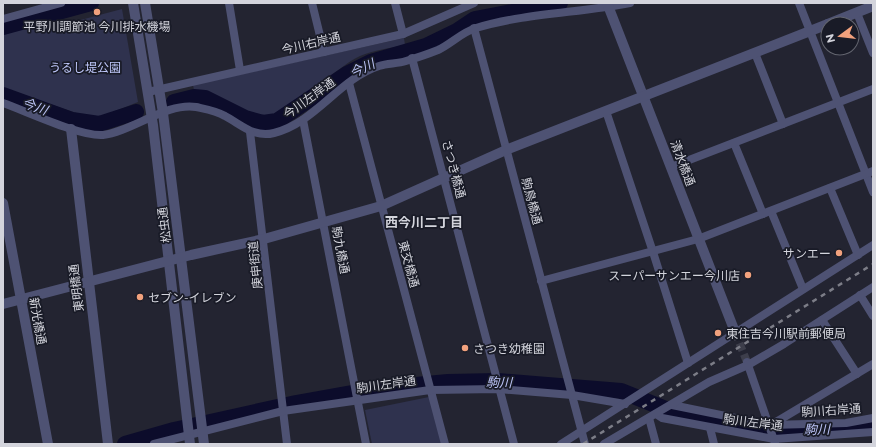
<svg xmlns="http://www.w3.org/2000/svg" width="876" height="447" font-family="Montserrat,'Noto Sans JP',sans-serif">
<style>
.green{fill:#2f324e}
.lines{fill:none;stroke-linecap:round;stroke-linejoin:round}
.river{stroke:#0c0c2b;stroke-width:16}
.minor-tunnel{stroke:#3d3e4b;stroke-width:8;stroke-dasharray:8 4;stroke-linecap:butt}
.minor{stroke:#4e5273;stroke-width:8}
.tertiary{stroke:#4e5273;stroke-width:10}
.rail{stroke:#7c7d87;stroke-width:2.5;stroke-dasharray:5 5;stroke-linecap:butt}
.poi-dot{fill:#f1a17d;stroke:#191b27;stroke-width:1.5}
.labels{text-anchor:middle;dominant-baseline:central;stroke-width:3.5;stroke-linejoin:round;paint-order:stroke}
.poi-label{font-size:12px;fill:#d3d4dc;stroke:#191b27;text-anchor:start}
.street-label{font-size:12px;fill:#d3d4dc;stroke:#191b27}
.park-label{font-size:12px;fill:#bec6f9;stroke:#191b27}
.water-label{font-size:13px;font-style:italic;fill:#bcc4f7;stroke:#191b27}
.neighbourhood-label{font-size:13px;font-weight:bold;fill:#d3d4dc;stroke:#191b27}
</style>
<rect width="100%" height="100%" fill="#232431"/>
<!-- green -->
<g class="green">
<polygon points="122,9 138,102 103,116 85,116 3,88 3,33 36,24 39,31"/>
<path d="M404,38l1,7c-15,3 -31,5 -45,11 -28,13 -71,62 -102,61 -18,-1 -42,-25 -64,-27l-1,-5z"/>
<polygon points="429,397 444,444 372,444 365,410"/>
</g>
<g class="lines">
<!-- river -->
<g class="river">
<polyline points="3,27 91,3"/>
<polyline points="3,95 72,120 99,124 136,112"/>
<polyline points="174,102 194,97 205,98 245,118 263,123 277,121 347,74 371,62 426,46 457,31 475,19 560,3"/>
<polyline points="125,444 174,430 296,403 374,389 448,382 498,381 621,391 673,412 762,430 849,428 873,425"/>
</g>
<!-- minor-tunnel -->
<polyline class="minor-tunnel" points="735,332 747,362"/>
<!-- minor -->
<g class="minor">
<polyline points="229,3 240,70"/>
<polyline points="312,3 324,52"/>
<polyline points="395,3 403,34"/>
<polyline points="799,3 873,192"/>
<polyline points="857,13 873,53"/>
<polyline points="3,19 61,3"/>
<polyline points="474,28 585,444"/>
<polyline points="755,53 783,124"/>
<polyline points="412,58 514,444"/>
<polyline points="349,83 445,444"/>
<polyline points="148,92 403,34 474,3"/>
<path d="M3,103c23,8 78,34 100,32 28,-3 64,-33 93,-28 9,2 21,4 29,9 17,9 29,22 49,17 41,-10 65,-54 105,-67 9,-3 18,-2 27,-5 10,-3 22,-7 32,-11 13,-6 24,-18 38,-22 50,-15 103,-15 154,-25"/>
<polyline points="606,111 653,252 688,363"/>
<polyline points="303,120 366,444"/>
<polyline points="250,132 287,444"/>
<polyline points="734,143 763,214"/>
<polyline points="671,167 873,89"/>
<polyline points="830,188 858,255"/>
<polyline points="771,211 803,289"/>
<polyline points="541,281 698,239 873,171"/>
<polyline points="860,295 873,316"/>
<polyline points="822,320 857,374"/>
<polyline points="747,362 775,443"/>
<polyline points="672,405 770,425 846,423 873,418"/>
<polyline points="656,414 662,418 774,439 873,432"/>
<polyline points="649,418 656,444"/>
<polyline points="771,425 873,364"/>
<polyline points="710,428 714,444"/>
<polyline points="154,444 283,411 430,390 498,389 572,395 625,404"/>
<polyline points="561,444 873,245"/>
<polyline points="604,444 709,382 748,365 784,344 873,287"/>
</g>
<!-- tertiary -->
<g class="tertiary">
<polyline points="133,3 153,125 190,444"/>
<polyline points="145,3 163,113 204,444"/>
<polyline points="607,3 735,332"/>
<polyline points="828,24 873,6"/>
<polyline points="71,129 108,444"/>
<polyline points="3,203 48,444"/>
<polyline points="3,304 191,255 264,239 381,206 506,150 828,24"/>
</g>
<!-- rail -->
<polyline class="rail" points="583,444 873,264"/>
</g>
<!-- markers -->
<g class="poi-dot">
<circle cx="97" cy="12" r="4"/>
<circle cx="839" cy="253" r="4"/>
<circle cx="748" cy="275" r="4"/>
<circle cx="140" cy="297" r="4"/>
<circle cx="718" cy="333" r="4"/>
<circle cx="465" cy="348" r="4"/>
</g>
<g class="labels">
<!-- poi labels -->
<g class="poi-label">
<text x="97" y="26" text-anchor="middle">平野川調節池 今川排水機場</text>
<text x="831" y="253" text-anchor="end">サンエー</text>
<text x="740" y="275" text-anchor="end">スーパーサンエー今川店</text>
<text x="148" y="297">セブン-イレブン</text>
<text x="726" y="333">東住吉今川駅前郵便局</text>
<text x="473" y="348">さつき幼稚園</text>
</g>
<!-- street labels -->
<g class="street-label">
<text transform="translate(311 43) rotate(-13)">今川右岸通</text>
<text transform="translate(309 98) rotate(-36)">今川左岸通</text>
<text transform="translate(683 163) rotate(69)">清水橋通</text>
<text transform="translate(454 169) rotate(75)">さつき橋通</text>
<text transform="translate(532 201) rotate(75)">駒鳥橋通</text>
<text transform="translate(164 225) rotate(-97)">松虫通</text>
<text transform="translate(341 250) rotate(79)">駒九橋通</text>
<text transform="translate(409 264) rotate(75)">東交橋通</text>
<text transform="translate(255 265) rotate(-96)">庚申街道</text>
<text transform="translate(76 288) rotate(-97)">東明橋通</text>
<text transform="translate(38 321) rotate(80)">新光橋通</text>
<text transform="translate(386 384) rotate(-8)">駒川左岸通</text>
<text transform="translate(831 410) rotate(-4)">駒川右岸通</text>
<text transform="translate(753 422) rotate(7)">駒川左岸通</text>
</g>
<!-- park labels -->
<g class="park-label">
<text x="85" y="67">うるし堤公園</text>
</g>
<!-- water labels -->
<g class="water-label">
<text transform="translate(362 68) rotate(-25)">今川</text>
<text transform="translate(35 106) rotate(20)">今川</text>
<text transform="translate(499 382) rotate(1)">駒川</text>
<text transform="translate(817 429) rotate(-1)">駒川</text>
</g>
<!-- neighbourhood labels -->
<g class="neighbourhood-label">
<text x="424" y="222">西今川二丁目</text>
</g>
</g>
<!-- border -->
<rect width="876" height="447" fill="none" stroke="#d3d4dc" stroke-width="8"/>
<!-- north arrow -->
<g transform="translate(840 36) rotate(255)"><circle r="19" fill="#191b27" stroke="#63656f"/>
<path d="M0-3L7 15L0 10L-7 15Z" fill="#f1a17d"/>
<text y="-6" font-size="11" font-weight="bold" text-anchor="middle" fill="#d3d4dc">N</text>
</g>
</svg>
